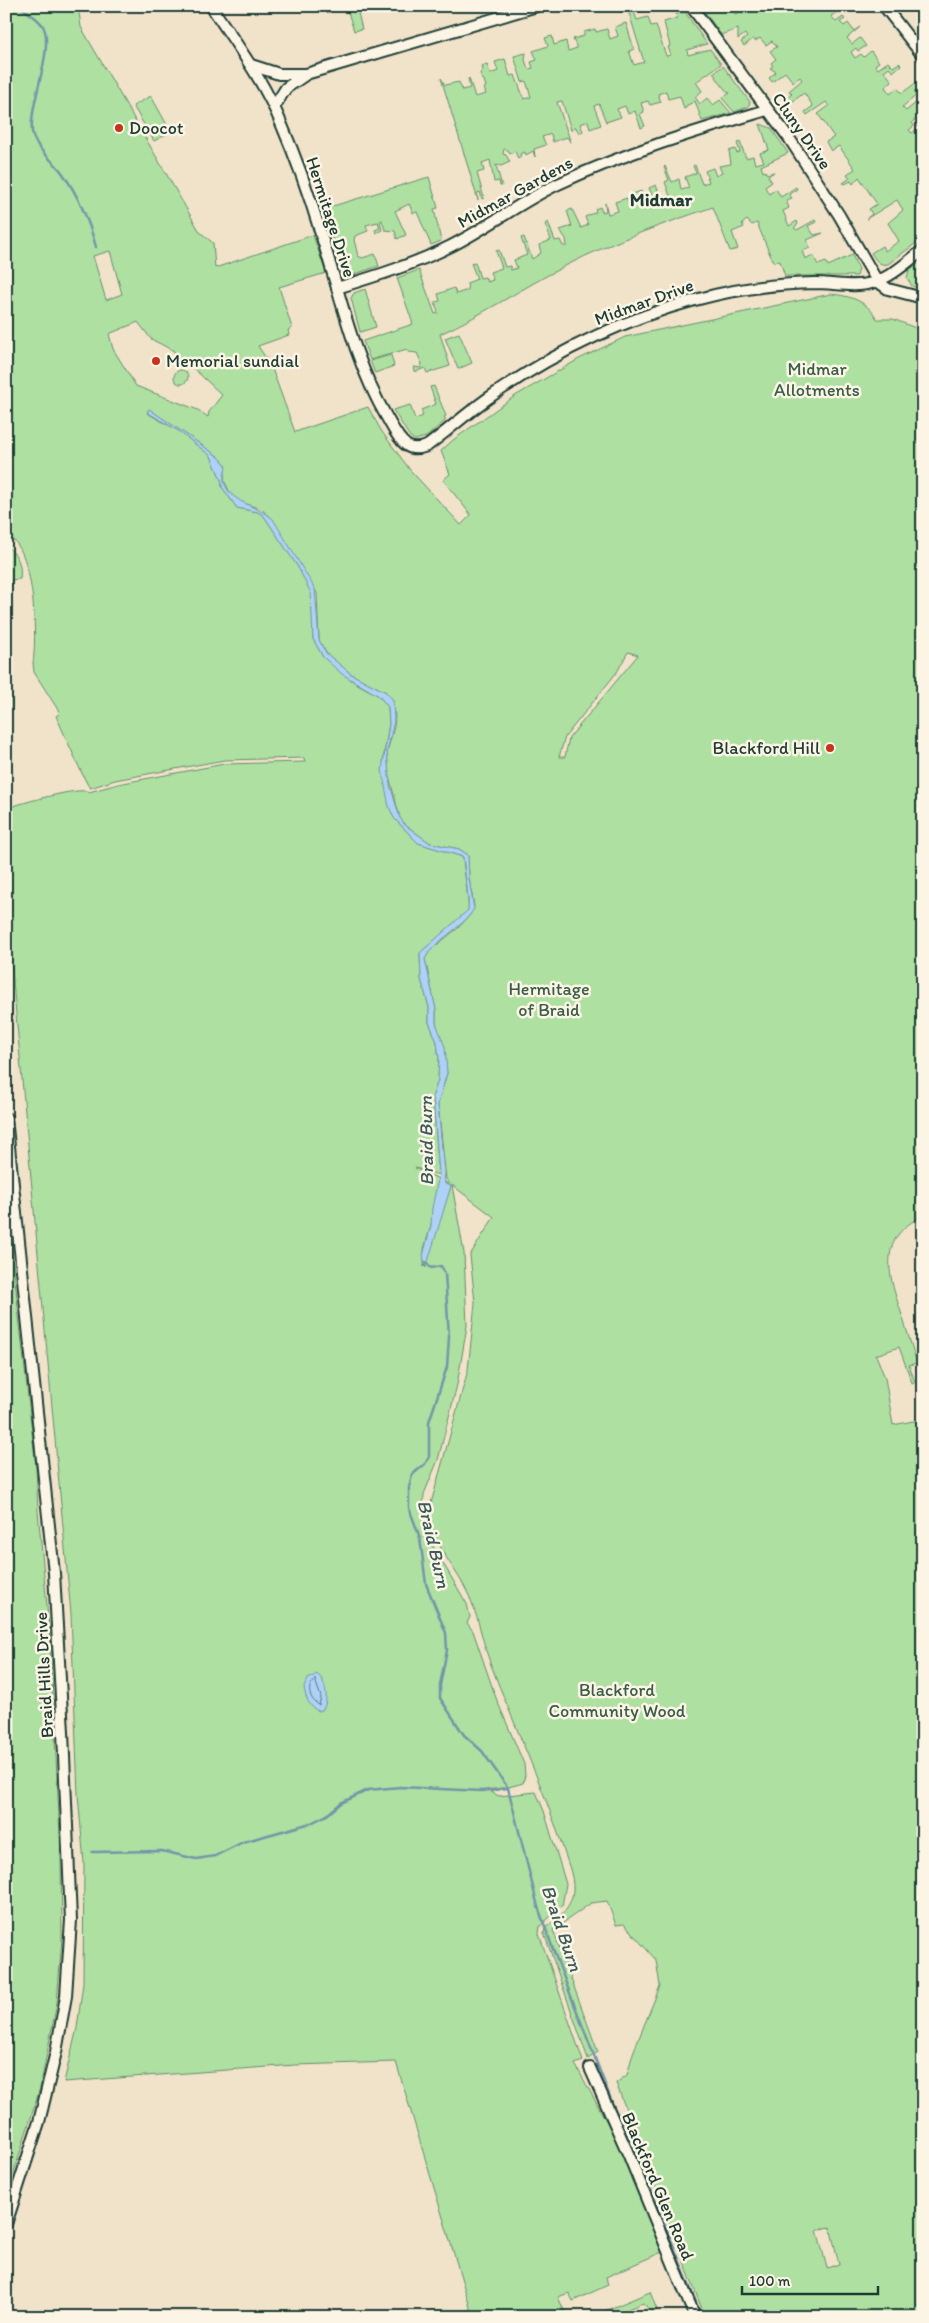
<svg xmlns="http://www.w3.org/2000/svg" width="929" height="2323" font-family="Itim,sans-serif">
<style>
.green{fill:#ade0a1;stroke:#668e6a;fill-rule:evenodd}
.water{fill:#aed1f6;stroke:#7596a8}
.lines{fill:none;stroke-linecap:round;stroke-linejoin:round}
.shore{stroke:#587882;stroke-width:1}
.stream{stroke:#7596a8;stroke-width:2.5}
.minor-casing{stroke:#1f3d34;stroke-width:14}
.minor{stroke:#fcf5e5;stroke-width:10}
.poi-dot{fill:#c8321e;stroke:#fcf5e5;stroke-width:2}
.labels{text-anchor:middle;dominant-baseline:central;stroke-width:5;stroke-linejoin:round;paint-order:stroke}
.poi-label{font-size:18px;fill:#1f3d34;stroke:#fcf5e5;text-anchor:start}
.street-label{font-size:18px;fill:#1f3d34;stroke:#fcf5e5}
.park-label{font-size:18px;fill:#3b5e4a;stroke:#fcf5e5}
.neighbourhood-label{font-size:19px;font-weight:bold;fill:#1f3d34;stroke:#fcf5e5}
.water-label{font-size:19px;font-style:italic;fill:#3c5b5b;stroke:#fcf5e5}
</style>
<rect width="100%" height="100%" fill="#f1e2ca"/>
<filter id="ink" filterUnits="userSpaceOnUse"><feTurbulence type="fractalNoise" baseFrequency=".02" numOctaves="2"/><feDisplacementMap in="SourceGraphic" scale="10" xChannelSelector="R" yChannelSelector="G"/><feConvolveMatrix kernelMatrix="1 2 1 2 8 2 1 2 1" color-interpolation-filters="sRGB"/></filter>
<g filter="url(#ink)">
<!-- green -->
<g class="green">
<path d="M6,6h70l3,6 2,15 119,205 13,11 2,25 98,-33 13,38 -47,14 13,41 -4,2 1,5 -31,11 13,20 24,66 73,-25 14,25 28,38 51,55 10,-10 -28,-35 7,-6 -9,-23 12,-11 62,-44 64,-37 46,-22 206,-43c20,2 36,7 46,25h16l30,12v885c-46,21 -35,58 -22,96 5,17 11,34 16,51l-8,2 6,17 -3,1 -13,-36 -23,8 9,23 8,47 20,-4 10,4v892h-218l-89,-234 11,-8 6,-22 27,-67 -4,-26 -32,-36 -8,1 -9,-24 -16,2 -38,27 45,122 -10,7 -44,-126 1,-5c14,-10 27,-21 28,-38 1,-15 -7,-31 -11,-45 -20,-61 -48,-120 -71,-180 -8,-20 -11,-42 -19,-62 -14,-37 -41,-53 -42,-96l38,-137 7,-67 -5,-48 24,-38 -42,-32 12,68 3,73 -10,59 -19,75 -14,34 -1,15 7,32 37,63 3,13 -3,6 6,8 23,67 28,66 1,11 -2,8 -32,9 8,4 37,-4 8,19 22,73 -4,22 -22,20 -1,8 44,127 -8,3 39,71 48,117 -56,25 2,8 -35,16 -4,-8 -11,4 9,20h-94l-77,-255 -101,3 -231,17 13,-54 6,-45 1,-120 -6,-68 -7,-181 -65,-709v-97c14,-4 73,-22 83,-16l29,-8 106,-20 81,-2 -1,-4 -80,2 -109,20 -25,8c-4,-3 -29,-62 -34,-72l4,-3 -26,-41 -1,-9c4,-27 2,-118 -27,-128zM110,251l12,43 -16,6 -13,-44zM138,322l13,17 23,12 2,13h9l7,3 30,28 -13,17 -1,5 -10,-7 -62,-24 -23,-37 -4,-15zM149,409l70,48 7,8 -2,15 7,15 10,7 22,8 54,83 2,47 7,13 25,21 35,18 9,23 -1,12 -7,25 2,24 11,42 5,7 25,18 29,6 9,6 1,23 5,28 -4,9 -12,13 -30,24 -3,7 11,51v13l11,50 -9,31 8,75 4,5 -5,-2v2l6,2 -27,81v-18l7,-24 8,-46 -24,-11 24,7 -6,-80 5,-15 1,-21 -2,-17 -8,-20v-15l-8,-28 -1,-26 48,-42c2,-6 -5,-44 -5,-54l-45,-14 -24,-25 -11,-58 6,-36 -1,-17 -9,-11 -25,-14 -31,-25 -10,-18 -1,-46 -14,-26 -34,-51 -6,-4 -21,-4 -15,-21v-5l-11,-26 -34,-26 -30,-17zM628,652l10,3 -69,83 -4,19h-6l6,-20 52,-65zM830,2227l9,37 -12,4 -10,-38z"/>
<polygon points="346,6 367,6 368,10 358,13 362,29 354,31"/>
<path d="M701,6h33l-2,1 3,7 19,-4v-4h82l3,5 -8,5 5,6 7,-5 2,2 -5,3 4,4 4,-3 6,8 6,-4 -13,11 5,6 8,-6 6,8 -8,5 -2,-3 -5,4 4,6 6,-4 3,3 7,-6 8,11 -4,3 3,4 10,-7 5,5 6,-4 2,2 -8,7 -4,-5 -5,4 8,10 -7,6 5,7 7,-6 5,5 15,-11 3,4 -6,5 3,4 -15,12 4,4 12,-10 2,2 -4,4 6,8 -10,7 2,4 -5,4 3,3 11,-9v114l-35,26c-9,2 -12,-4 -17,-11l11,-7 3,5 14,-10 -11,-18 15,-13 -6,-10 -31,19 6,-5 -3,-5 8,-5 -18,-27 -6,7 -2,-3 -6,3 -2,-1 7,-5 -3,-4 8,-5 -16,-23 -8,5 -5,-9 8,-5 -16,-23 11,-8 -3,-4 -19,13 -2,-3 8,-6 -9,-13 -15,11 -4,-5 7,-5 -3,-3 13,-11 -2,-3 -7,5 -8,-10 -13,10 -3,-4 7,-6 -6,-4 3,-2 -2,-3 5,-4 -6,-8 7,-4 -5,-6 -6,4 -6,-7 -5,3 -2,-2 -9,7 -3,-4 6,-5 -2,-3 -7,5v-10l-17,6z"/>
<polygon points="634,12 637,20 648,17 651,26 656,25 666,56 671,55 668,47 670,46 664,22 677,18 676,14 685,12 707,44 687,50 688,55 710,49 721,64 696,82 702,91 695,97 700,104 707,98 713,105 720,100 731,113 702,121 695,101 686,106 686,108 684,109 680,96 668,99 666,91 658,94 661,102 650,105 648,101 641,103 644,112 640,114 645,126 641,128 635,111 628,114 625,106 617,109 621,117 606,122 599,104 594,106 601,125 590,129 588,121 580,124 583,131 579,133 575,126 571,130 562,101 557,102 571,143 567,137 553,142 551,134 542,137 546,145 534,149 535,157 533,151 526,155 525,152 520,154 521,157 518,159 515,151 510,154 508,150 504,149 503,154 506,155 510,162 501,166 496,165 502,186 500,186 499,181 494,182 490,160 482,163 484,171 477,173 484,198 482,199 480,192 477,193 478,200 441,78 445,85 459,82 462,90 470,88 468,79 469,78 475,97 486,94 484,88 486,87 484,80 482,80 480,73 483,70 482,66 487,64 490,74 498,71 495,62 505,59 510,76 515,75 524,99 531,97 526,81 522,82 514,56 526,53 525,60 528,69 533,68 531,62 537,60 533,51 548,46 545,38 552,36 554,45 566,41 568,51 577,48 573,39 584,36 584,32 595,29 596,32 607,29 610,39 618,36 615,27 626,23 634,49 629,51 634,65 644,62 629,13"/>
<polygon points="723,66 750,102 748,107 734,112 722,98 730,93 727,92 713,73"/>
<polygon points="151,96 171,132 154,141 133,106"/>
<path d="M760,124l11,4 17,25 -27,13 2,6 2,-1 2,3 7,-2 -6,4 4,6 -7,5 4,7 7,-5 5,8 15,-10 1,2 -8,5 3,4 -6,2 3,8 -6,3 6,15 8,-5 1,3 -4,4 3,2 18,-10 1,2 -8,4 6,9 9,-2 -16,7 3,8 -8,3 3,8 8,-4 5,10 8,-3 2,4 24,-11 7,14 -2,7h-72l-5,-15 -7,1 -16,-39 -5,2 -5,-5 -5,4 2,3 -12,5 6,17 -8,2 -17,-44c-50,17 -99,34 -146,58 -43,22 -83,49 -127,69l10,32 -23,7 -2,-5 -10,4 -1,-5 7,1 1,-4 -5,-11 -9,-1 -1,-3 -37,11 -7,-19 50,-17 -16,-46 22,-8 16,44 3,-1 -3,-11 5,-1 -2,-7 16,-6 2,6 12,-4 -1,-7 10,-4 -6,-16 4,-1 5,16 5,-1 2,5 6,-2 -3,-8 12,-4 -6,-17 3,-1 6,17 5,-1 1,4 6,-2 -3,-8 13,-5 -6,-17 3,-1 8,22 9,-6 -2,-8 12,-5 -6,-16 3,-2 7,19 5,-1 3,6h4l-1,-7 -6,-9 12,-4 -5,-15 5,-2 9,19 7,-3 -3,-8 11,-5 -1,-3 5,-2 2,5 4,-1 -1,-8 3,11 10,-3 -3,-9 12,-4 2,8 4,-2 -3,-9 11,-4 3,9 2,2 8,-2 -5,-12 7,-3 5,14 9,-3 -5,-14 4,-2 -5,-13 1,-1 7,16 7,-3 2,11 8,-2 -4,-11 11,-4 -3,-7 2,-1 7,19 7,-2 -4,-11 8,-3 3,8 6,-3 -3,-7 12,-2 -2,-13 6,-2 2,4 3,-1 -3,-9 3,-1 6,16 7,-2 2,8 9,-2 -4,-9 9,-3z"/>
<polygon points="429,177 438,208 434,209 441,241 431,245 417,212 413,213 409,204 395,211 406,235 397,239 395,231 385,230 382,220 380,221 382,230 376,233 375,230 380,228 378,222 366,225 368,231 355,236 354,240 358,256 362,258 375,254 379,266 352,275 343,273 323,209"/>
<polygon points="922,261 923,261 923,289 912,286 907,278 909,270"/>
<polygon points="365,289 376,327 360,332 351,298 354,293"/>
<polygon points="459,333 472,363 458,369 445,338"/>
<polygon points="391,355 394,366 375,373 370,361"/>
<circle cx="181" cy="377" r="7"/>
<polygon points="434,386 446,416 444,417 446,420 426,437 415,440 410,437 393,410 410,405 415,419 423,416 421,410 436,404 430,387"/>
<path d="M6,546c12,8 16,19 14,33l-9,1v129l-5,-5z"/>
<polygon points="6,1200 36,1468 38,1511 50,1638 61,1856 62,1938 57,2003 40,2088 6,2198"/>
<polygon points="650,2292 657,2310 652,2313 643,2303 613,2315 613,2317 590,2317"/>
</g>
<!-- water -->
<g class="water">
<path d="M149,409l70,48 7,8c0,5 -3,11 -2,16 4,21 34,25 49,38l42,70 4,51 7,13 25,21 35,18 7,8 1,21 -7,31 1,12 2,21 10,33 5,7 25,18 29,6 9,6 1,23 5,31c-12,20 -40,31 -49,50l11,51v13l9,24 1,12 1,14 -9,31 7,80 6,2 -25,82 -3,-12 8,-31 1,-17 7,-33 -6,-80 5,-15 1,-21 -2,-17 -8,-20v-15l-8,-28 -1,-26 48,-43c2,-5 -4,-44 -5,-53l-45,-14 -24,-25 -5,-11 -7,-37 7,-46 -1,-17 -9,-11 -37,-22 -19,-17 -10,-18 -2,-46 -13,-26 -34,-51 -6,-4 -21,-4 -15,-21v-5l-11,-26 -34,-26 -30,-18z"/>
<path d="M317,1674c9,7 12,26 6,35l-4,2c-10,-3 -14,-15 -15,-24l4,-8z"/>
</g>
<g class="lines">
<!-- shore -->
<path class="shore" d="M315,1680l6,17 -2,8c-9,-5 -14,-18 -4,-25z"/>
<!-- stream -->
<g class="stream">
<path d="M21,6c7,8 16,11 22,20 12,21 -14,78 -11,105 2,16 19,28 29,40 16,22 28,50 35,76"/>
<polyline points="426,1262 431,1268 441,1266 445,1273 449,1337 447,1367 429,1422 429,1457 425,1464 412,1475 409,1488 409,1508 420,1538 426,1584 446,1633 447,1650 440,1685 440,1698 464,1735 482,1751 508,1788 538,1907 554,1952 613,2105 639,2160 702,2317"/>
<polyline points="92,1852 162,1851 196,1859 215,1856 243,1842 311,1823 327,1815 341,1803 368,1790 400,1787 482,1791 508,1788"/>
</g>
<defs>
<g id="minor">
<path d="M211,6c25,38 53,75 70,117 15,35 28,71 39,108 20,62 33,128 66,185 6,10 11,22 20,29 6,5 13,4 21,1 20,-15 39,-32 60,-47 63,-44 134,-79 208,-99 39,-11 80,-16 120,-17 19,0 39,5 57,0 20,-6 35,-21 51,-33"/>
<polyline points="691,6 789,138 839,215 877,281 888,289 923,298"/>
<polyline points="884,6 923,56"/>
<polyline points="251,65 279,74 306,74 537,6"/>
<polyline points="274,107 286,88 305,75"/>
<path d="M337,288c39,-12 78,-24 114,-42 36,-18 68,-43 105,-61 68,-32 140,-54 211,-75"/>
<polyline points="6,1118 54,1573 63,1732 71,1920 66,1996 56,2052 39,2122 6,2224"/>
<polyline points="590,2068 630,2158 695,2317"/>
</g>
</defs>
<!-- minor casing -->
<use href="#minor" class="minor-casing"/>
<!-- minor -->
<use href="#minor" class="minor"/>
</g>
</g>
<!-- markers -->
<g class="poi-dot">
<circle cx="119" cy="128" r="5"/>
<circle cx="156" cy="361" r="5"/>
<circle cx="830" cy="748" r="5"/>
</g>
<g class="labels">
<!-- poi labels -->
<g class="poi-label">
<text x="129" y="128">Doocot</text>
<text x="166" y="361">Memorial sundial</text>
<text x="820" y="748" text-anchor="end">Blackford Hill</text>
</g>
<!-- street labels -->
<g class="street-label">
<text transform="translate(802 131) rotate(55)">Cluny Drive</text>
<text transform="translate(515 192) rotate(-29)">Midmar Gardens</text>
<text transform="translate(331 217) rotate(72)">Hermitage Drive</text>
<text transform="translate(644 302) rotate(-20)">Midmar Drive</text>
<text transform="translate(44 1675) rotate(-93)">Braid Hills Drive</text>
<text transform="translate(658 2186) rotate(67)">Blackford Glen Road</text>
</g>
<!-- park labels -->
<g class="park-label">
<text x="817" y="369">Midmar<tspan x="817" dy="21">Allotments</tspan></text>
<text x="549" y="989">Hermitage<tspan x="549" dy="21">of Braid</tspan></text>
<text x="617" y="1690">Blackford<tspan x="617" dy="21">Community Wood</tspan></text>
</g>
<!-- neighbourhood labels -->
<g class="neighbourhood-label">
<text x="661" y="199">Midmar</text>
</g>
<!-- water labels -->
<g class="water-label">
<text transform="translate(426 1141) rotate(-91)">Braid Burn</text>
<text transform="translate(434 1544) rotate(77)">Braid Burn</text>
<text transform="translate(562 1928) rotate(71)">Braid Burn</text>
</g>
</g>
<!-- margin -->
<rect width="929" height="2323" fill="none" stroke="#fcf5e5" stroke-width="25"/>
<rect x="12" y="12" width="904" height="2298" fill="none" stroke="#1f3d34" stroke-width="2" filter="url(#ink)"/>
<!-- scale -->
<path d="M742 2286v8h136v-8" fill="none" stroke="#1f3d34" stroke-width="2.5"/>
<text x="749" y="2286" font-size="15" fill="#1f3d34" stroke="#fcf5e5" stroke-width="4" paint-order="stroke">100 m</text>
</svg>
